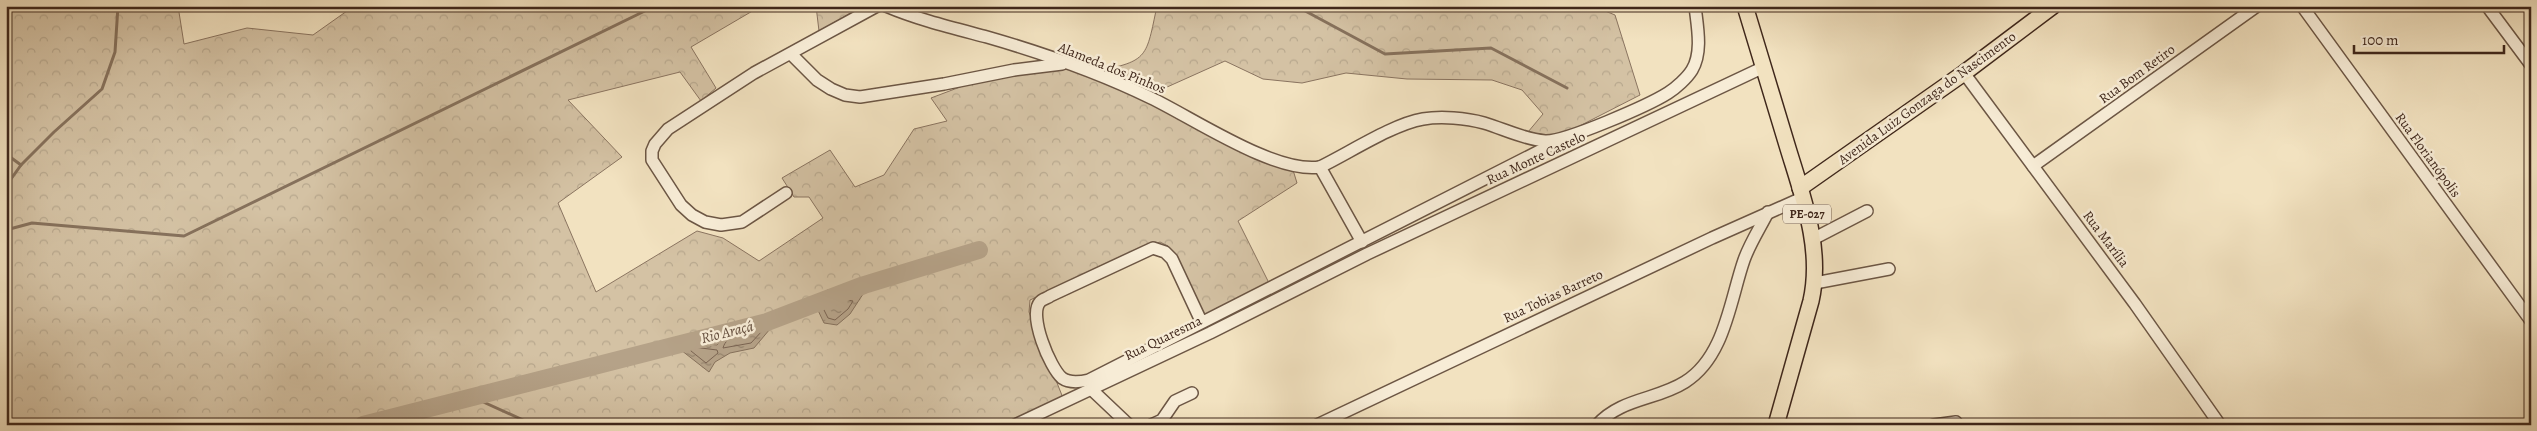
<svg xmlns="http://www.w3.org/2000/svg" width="2537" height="431" font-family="Alegreya,serif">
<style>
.forest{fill:url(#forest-crowns);stroke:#8a7460}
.water{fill:url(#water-ripples);stroke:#86715c}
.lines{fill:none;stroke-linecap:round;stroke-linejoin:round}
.shore{stroke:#7a6452;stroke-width:1}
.stream{stroke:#86715c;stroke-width:3}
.river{stroke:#b5a288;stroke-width:18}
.minor-casing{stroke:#6c5644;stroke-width:14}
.major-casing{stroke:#3f271b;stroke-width:18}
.minor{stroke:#f7ecd6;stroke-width:11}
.major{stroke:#f2e2c0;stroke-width:15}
.labels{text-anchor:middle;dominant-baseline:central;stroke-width:5;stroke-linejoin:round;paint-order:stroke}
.shield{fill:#f7ecd6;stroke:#766253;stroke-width:1}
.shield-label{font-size:12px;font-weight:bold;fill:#3f271b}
.street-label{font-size:14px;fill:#3f271b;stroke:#f7ecd6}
.water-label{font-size:15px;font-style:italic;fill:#624c3c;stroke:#f7ecd6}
</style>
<defs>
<pattern id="forest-crowns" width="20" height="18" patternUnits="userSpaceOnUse" patternTransform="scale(1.25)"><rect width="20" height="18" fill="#d4c2a4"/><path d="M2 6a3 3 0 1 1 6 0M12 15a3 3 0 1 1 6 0" fill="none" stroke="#b7a78d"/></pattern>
<pattern id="water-ripples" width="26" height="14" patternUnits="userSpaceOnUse" patternTransform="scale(1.25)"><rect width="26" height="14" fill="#b5a288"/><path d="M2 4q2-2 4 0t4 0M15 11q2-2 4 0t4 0" fill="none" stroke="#95846e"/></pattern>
</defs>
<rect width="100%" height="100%" fill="#f2e2c0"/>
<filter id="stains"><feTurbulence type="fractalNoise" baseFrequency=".004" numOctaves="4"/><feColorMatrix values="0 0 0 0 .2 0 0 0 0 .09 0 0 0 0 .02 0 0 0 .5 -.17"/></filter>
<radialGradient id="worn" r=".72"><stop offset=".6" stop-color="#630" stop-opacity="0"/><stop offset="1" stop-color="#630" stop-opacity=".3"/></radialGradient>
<!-- forest -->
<g class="forest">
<polygon points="6,6 178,6 184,44 247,28 313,35 354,6 761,6 691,47 716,88 701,101 680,72 568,100 622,157 558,203 596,292 697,231 723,238 759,261 823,218 809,197 794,197 782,178 830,150 855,187 884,175 914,129 947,121 931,98 968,84 1019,73 1068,69 1112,85 1293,170 1297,183 1238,221 1269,283 1202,317 1168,246 1160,242 1030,300 1029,312 1063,398 1002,425 6,425"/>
<polygon points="816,6 863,6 819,31"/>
<path d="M1157,6h436l22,9 25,80 -82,42 -30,-5 15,-18 -21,-24 -30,-10 -85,-1 -61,-6 -44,10 -39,-4 -38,-18 -69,31 -59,-21c52,-10 49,-14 60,-65z"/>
</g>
<!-- water -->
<g class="water">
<polygon points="864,285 874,290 865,291 850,314 837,325 824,323 815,304 827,290 841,290 845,295 855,294 859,287"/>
<path d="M767,322l3,7 -16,19 -24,5 -15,9 -6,10 -37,-29 8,-2 37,4c13,-16 30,-22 50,-23z"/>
</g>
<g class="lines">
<!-- shore -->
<g class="shore">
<polygon points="830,295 838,295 843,299 853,301 848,309 835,320 828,318 821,304"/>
<path d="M760,327l2,4 -11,12 -28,5c3,-13 25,-20 37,-21z"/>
<polygon points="693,347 717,350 718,353 706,363 691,351"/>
</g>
<!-- stream -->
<g class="stream">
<polyline points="1296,6 1385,54 1491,48 1567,88"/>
<polyline points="6,105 8,121 6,122"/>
<polyline points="6,154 21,165"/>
<polyline points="6,186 21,165 54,132 102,89 115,52 118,6"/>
<polyline points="6,230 32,223 184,236 655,6"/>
<polyline points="470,396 534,425"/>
</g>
<!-- river -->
<polyline class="river" points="363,425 767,322 864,285 979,250"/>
<defs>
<g id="minor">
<path d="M886,6c33,14 67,22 101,31 52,15 115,37 164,61 42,20 124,76 169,69l42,75"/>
<polyline points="2302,6 2531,321"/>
<polyline points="2487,6 2531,65"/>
<polyline points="791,54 817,80 831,89 845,95 860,97 944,84 1014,70 1062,64"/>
<polyline points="1964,73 2135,304 2220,425"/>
<polyline points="2033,166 2257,6"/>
<path d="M1320,167c29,-14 73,-43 103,-48 18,-3 43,-1 61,4 20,6 39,16 61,18 20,1 104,-36 123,-48 8,-5 19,-15 24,-23 11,-18 5,-45 3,-64"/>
<polyline points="786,193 742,222 721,225 705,222 692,215 681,205 652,160 652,151 655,144 668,129 754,73 877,6"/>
<polyline points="1813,239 1867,211"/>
<polyline points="1815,283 1889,269"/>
<path d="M1201,321l-29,-62 -7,-7 -12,-4 -103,48c-2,2 -8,3 -10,6 -12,13 10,66 22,76 7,5 18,4 27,2l470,-239"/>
<polyline points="1091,389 1129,425"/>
<polyline points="1015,425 1210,333 1367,254 1764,67"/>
<polyline points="1151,425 1162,420 1175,401 1192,393"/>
<polyline points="1317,425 1712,238 1802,198"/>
<path d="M1597,425c24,-27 60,-25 88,-43 40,-25 45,-82 59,-122 6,-17 16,-32 24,-48"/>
<polyline points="1934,425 1956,422"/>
</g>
<g id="major">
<path d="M1745,6c14,46 28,93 42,139 15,50 36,103 24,156l-35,124"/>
<polyline points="1800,188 1964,73 2053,6"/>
</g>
</defs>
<!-- minor casing -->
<use href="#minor" class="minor-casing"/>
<!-- major casing -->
<use href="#major" class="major-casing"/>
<!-- minor -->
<use href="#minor" class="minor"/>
<!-- major -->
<use href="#major" class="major"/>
</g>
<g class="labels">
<!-- shield labels -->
<rect class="shield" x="1783" y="204.5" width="48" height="19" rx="4"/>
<g class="shield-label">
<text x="1807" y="214">PE-027</text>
</g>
<!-- street labels -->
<g class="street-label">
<text transform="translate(1112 68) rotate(22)">Alameda dos Pinhos</text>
<text transform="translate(2137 74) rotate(-36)">Rua Bom Retiro</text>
<text transform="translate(1927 98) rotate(-36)">Avenida Luiz Gonzaga do Nascimento</text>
<text transform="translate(2428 155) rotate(54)">Rua Florianópolis</text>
<text transform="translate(1536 158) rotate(-25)">Rua Monte Castelo</text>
<text transform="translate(2106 239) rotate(53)">Rua Marília</text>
<text transform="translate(1553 296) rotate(-25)">Rua Tobias Barreto</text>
<text transform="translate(1163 338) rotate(-26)">Rua Quaresma</text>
</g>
<!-- water labels -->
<g class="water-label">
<text transform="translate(727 332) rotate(-14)">Rio Araçá</text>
</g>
</g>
<!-- margin -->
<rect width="2537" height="431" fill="none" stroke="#f2e2c0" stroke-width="25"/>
<rect x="8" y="8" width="2522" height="416" fill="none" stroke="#3f271b" stroke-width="2.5"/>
<rect x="12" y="12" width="2512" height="406" fill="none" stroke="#3f271b"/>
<!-- scale -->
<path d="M2354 45v8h150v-8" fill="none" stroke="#3f271b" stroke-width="2.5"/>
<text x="2362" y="45" font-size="15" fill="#3f271b" stroke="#f7ecd6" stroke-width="4" paint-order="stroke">100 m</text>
<rect width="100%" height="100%" filter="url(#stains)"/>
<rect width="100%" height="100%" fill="url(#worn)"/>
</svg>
